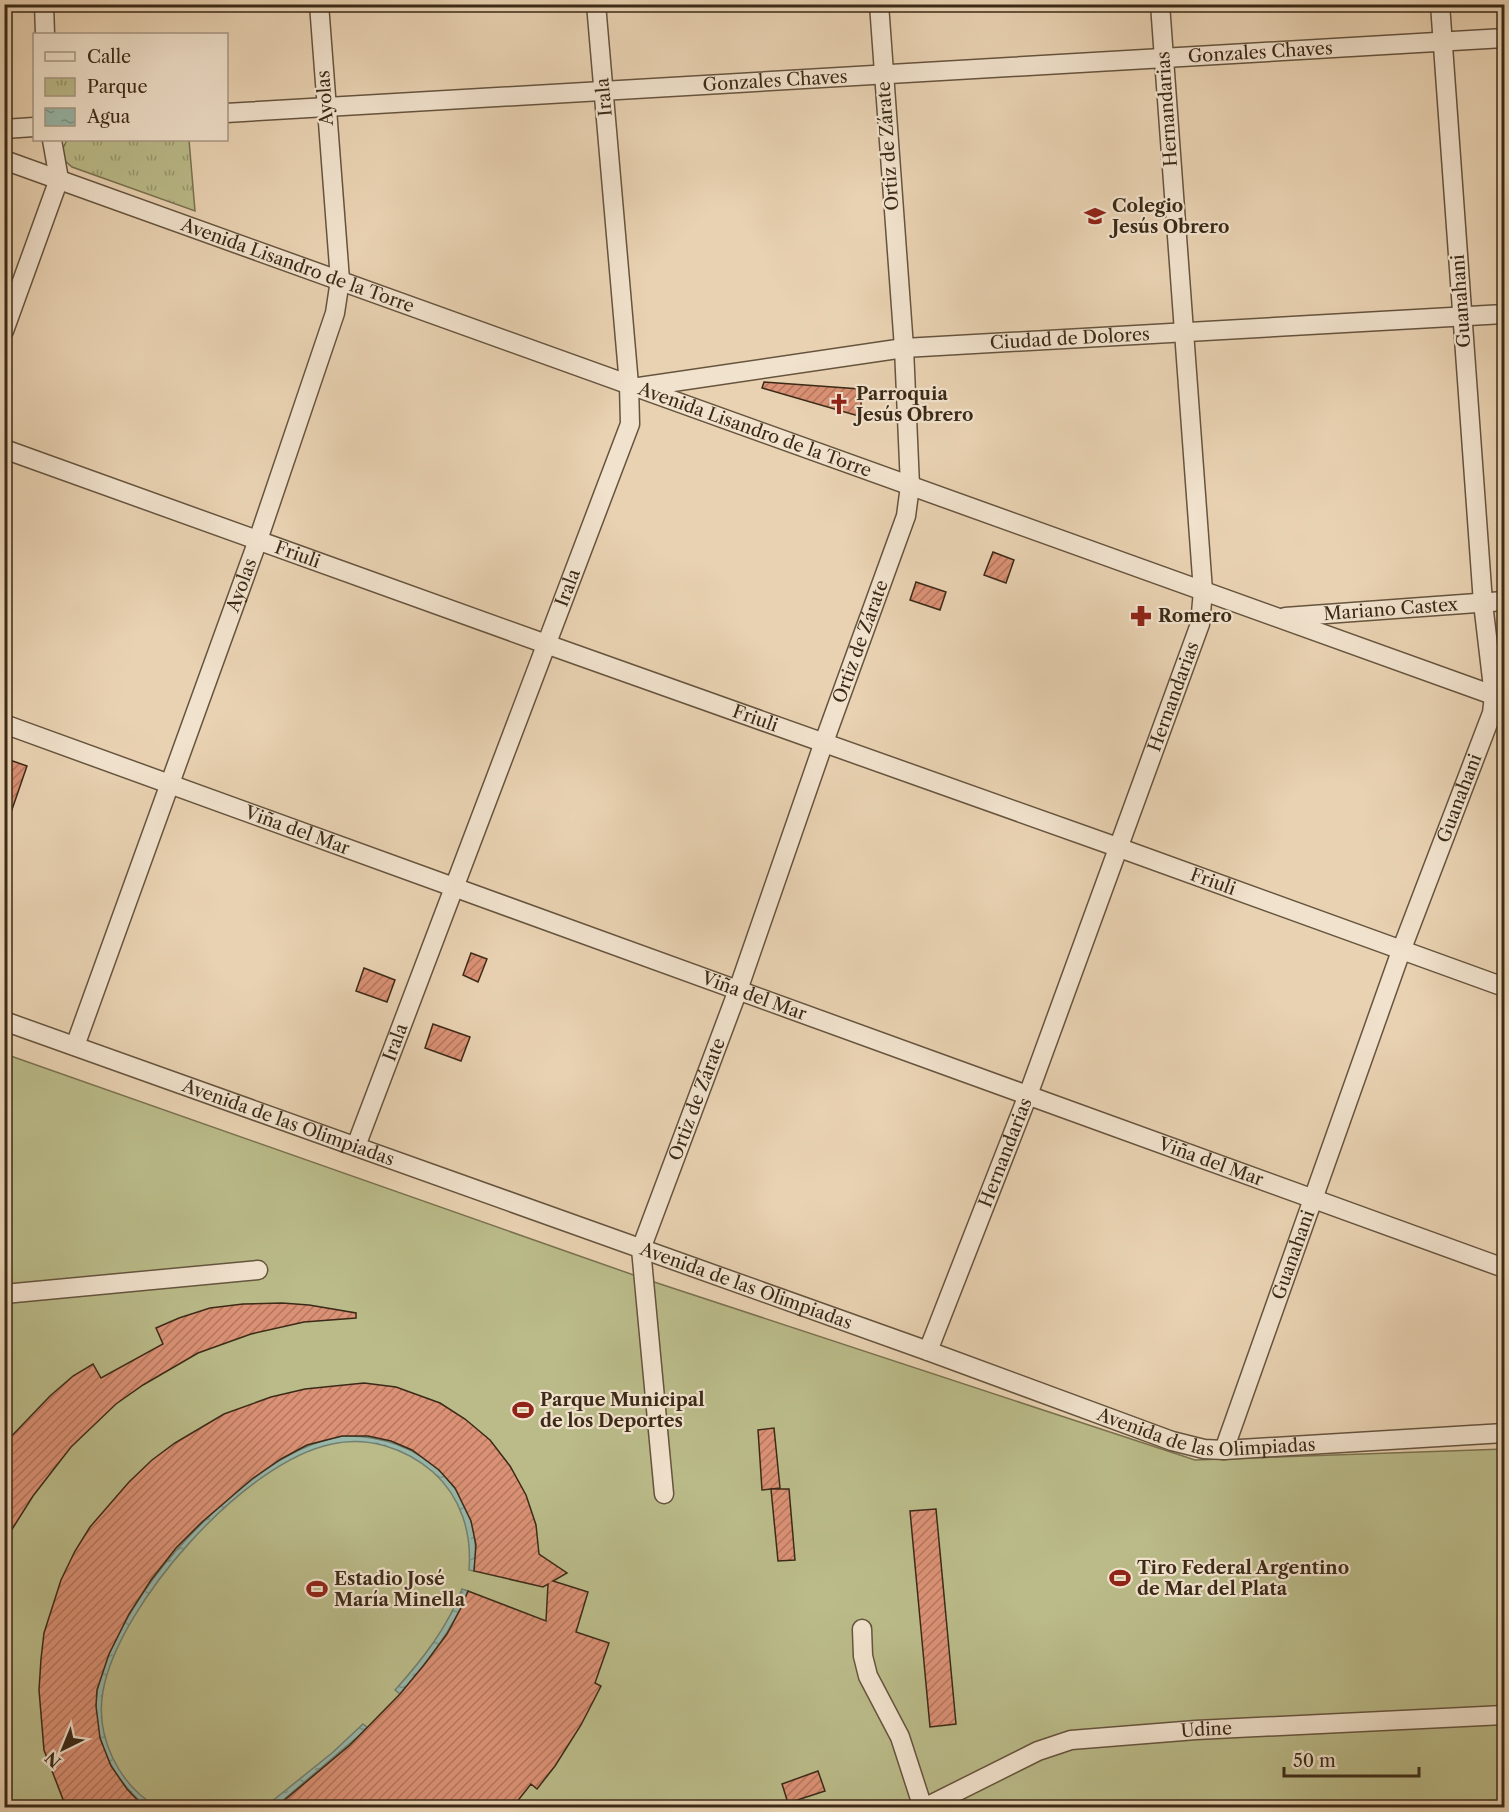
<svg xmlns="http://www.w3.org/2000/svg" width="1509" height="1812" font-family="'Libre Caslon Text',serif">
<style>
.park{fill:url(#park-tufts);stroke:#7a7250;stroke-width:1.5}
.pitch{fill:#babb89;stroke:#7a7250;stroke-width:1.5}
.water{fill:url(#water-ripples);stroke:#727f70;stroke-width:1.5}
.building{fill:url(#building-hatch);stroke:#3b2a17;stroke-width:1.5}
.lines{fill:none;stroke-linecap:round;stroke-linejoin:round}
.minor-casing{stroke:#66543e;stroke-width:21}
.minor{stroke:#f1e2cd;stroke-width:18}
.labels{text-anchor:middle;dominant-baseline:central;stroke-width:4.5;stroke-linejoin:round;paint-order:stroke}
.street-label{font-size:18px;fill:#3b2a17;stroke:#f1e2cd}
.poi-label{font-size:18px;font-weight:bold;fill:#3b2a17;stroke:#f1e2cd;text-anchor:start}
</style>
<defs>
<pattern id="park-tufts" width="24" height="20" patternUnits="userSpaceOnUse" patternTransform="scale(1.5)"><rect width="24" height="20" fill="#babb89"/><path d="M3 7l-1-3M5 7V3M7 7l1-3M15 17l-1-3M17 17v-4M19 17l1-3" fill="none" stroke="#98986f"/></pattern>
<pattern id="water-ripples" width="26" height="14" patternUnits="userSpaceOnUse" patternTransform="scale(1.5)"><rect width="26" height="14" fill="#97b8ab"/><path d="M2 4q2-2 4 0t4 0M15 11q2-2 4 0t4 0" fill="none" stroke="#7c968a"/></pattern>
<pattern id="building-hatch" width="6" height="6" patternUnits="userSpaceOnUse" patternTransform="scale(1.5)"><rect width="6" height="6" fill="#db9175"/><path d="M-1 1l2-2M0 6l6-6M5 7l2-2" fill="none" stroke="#b3775f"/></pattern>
</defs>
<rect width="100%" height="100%" fill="#e9d2b2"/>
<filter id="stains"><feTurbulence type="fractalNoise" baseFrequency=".00333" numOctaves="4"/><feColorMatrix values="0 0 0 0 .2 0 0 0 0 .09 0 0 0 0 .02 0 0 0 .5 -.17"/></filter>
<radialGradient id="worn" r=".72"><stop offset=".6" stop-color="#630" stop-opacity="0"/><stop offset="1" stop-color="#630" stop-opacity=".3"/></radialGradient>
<!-- park -->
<polygon class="park" points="67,140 189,140 195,211 72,167 64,160 62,150"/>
<!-- pitch -->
<polygon class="pitch" points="5,1054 645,1279 1195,1460 1504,1449 1504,1807 5,1808"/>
<!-- water -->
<g class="water">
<path d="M342,1436c77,-3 144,55 132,135l-5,-1c3,-37 -8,-73 -36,-98 -28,-24 -65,-36 -101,-28 -88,18 -213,160 -229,247 -8,45 15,93 54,116h-10c-31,-25 -52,-61 -51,-102 0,-24 11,-48 22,-69 27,-55 67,-100 114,-140 32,-28 67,-52 110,-60z"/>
<path d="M462,1589l6,2c-15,39 -41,71 -68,103l-5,-4c27,-30 53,-63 67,-101z"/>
<polygon points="363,1724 368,1728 275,1807 267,1807 266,1806 332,1753"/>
</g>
<!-- building -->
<g class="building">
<polygon points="764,382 860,389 862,417 762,388"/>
<polygon points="993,552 1014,560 1006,583 984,575"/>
<polygon points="916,582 946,592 940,610 910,600"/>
<polygon points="4,758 27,766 7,824 4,824"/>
<polygon points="471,953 487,959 478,982 463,975"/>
<polygon points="364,968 395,980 387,1002 356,991"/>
<polygon points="433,1024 470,1037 461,1061 425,1048"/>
<polygon points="282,1303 309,1305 356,1313 356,1318 304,1322 251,1334 198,1353 143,1385 116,1404 71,1447 33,1496 4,1542 4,1444 50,1396 73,1376 93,1364 101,1378 163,1344 156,1328 179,1318 210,1308 243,1304"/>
<polygon points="364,1383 396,1387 440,1403 465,1419 490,1440 510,1466 526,1495 536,1525 539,1554 567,1573 553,1581 588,1592 576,1632 609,1643 595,1683 601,1686 581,1725 555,1766 537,1789 531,1784 512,1808 275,1808 350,1745 400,1694 424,1665 447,1634 462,1606 468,1591 546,1621 548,1584 543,1587 474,1571 476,1545 471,1521 455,1488 439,1470 412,1450 391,1441 368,1436 342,1436 307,1445 281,1459 252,1479 202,1522 176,1548 151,1580 129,1614 109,1654 97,1690 96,1706 100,1738 111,1766 127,1789 145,1808 69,1808 64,1802 44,1750 39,1690 41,1659 44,1633 61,1580 75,1551 90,1527 129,1482 152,1460 175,1443 224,1414 271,1397 305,1389"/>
<polygon points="774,1428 780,1488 762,1490 758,1430"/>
<polygon points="771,1489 789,1489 795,1560 778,1561"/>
<polygon points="936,1509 956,1724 930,1727 910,1511"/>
<polygon points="818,1771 825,1791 788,1803 782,1784"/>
</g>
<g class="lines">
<defs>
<g id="minor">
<polyline points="44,4 45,34"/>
<path id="s1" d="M226,113l1278,-75"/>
<polyline points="4,129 34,127"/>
<path id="s2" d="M4,160l1500,539"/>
<polyline points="4,331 59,179 52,140"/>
<path id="s3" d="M639,387l265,-39 600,-34"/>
<path id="s4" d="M4,449l542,195 571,203 387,140"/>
<path id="s5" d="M1285,617l219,-16"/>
<path id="s6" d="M4,724l1500,544"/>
<path id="s7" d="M4,1021l924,330 244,90 32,8 20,1 280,-17"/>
<path id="s8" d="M75,1046l183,-506 77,-227 5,-33 -21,-276"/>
<path id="s9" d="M356,1146l274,-722 -1,-39 -33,-381"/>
<polyline points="4,1294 258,1270"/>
<path id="s10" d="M928,1351l100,-256 172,-471 3,-33 -43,-587"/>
<path id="s11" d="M1224,1450l177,-499 91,-238 2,-17 -11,-93 -43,-599"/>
<path id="s12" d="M664,1494l-23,-245 97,-259 86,-248 82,-226 4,-30 -6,-138 -25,-344"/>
<polyline points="862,1629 863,1656 868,1676 900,1737 923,1808"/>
<path id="s13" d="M924,1808l114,-57 33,-11 125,-10 308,-15"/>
</g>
</defs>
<!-- minor casing -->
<use href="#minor" class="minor-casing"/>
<!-- minor -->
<use href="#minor" class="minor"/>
</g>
<!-- icons -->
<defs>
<symbol id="school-bare" viewBox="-9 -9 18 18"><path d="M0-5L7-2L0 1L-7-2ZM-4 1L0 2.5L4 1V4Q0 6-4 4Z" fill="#8f2418" stroke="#f1e2cd" stroke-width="2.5" paint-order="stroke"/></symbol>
<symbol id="church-bare" viewBox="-9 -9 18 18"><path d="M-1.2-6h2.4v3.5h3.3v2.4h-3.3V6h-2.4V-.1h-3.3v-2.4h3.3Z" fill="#8f2418" stroke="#f1e2cd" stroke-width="2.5" paint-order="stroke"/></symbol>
<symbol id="pharmacy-bare" viewBox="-9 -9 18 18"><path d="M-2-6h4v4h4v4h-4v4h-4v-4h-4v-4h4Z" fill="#8f2418" stroke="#f1e2cd" stroke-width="2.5" paint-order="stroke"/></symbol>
<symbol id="stadium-bare" viewBox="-9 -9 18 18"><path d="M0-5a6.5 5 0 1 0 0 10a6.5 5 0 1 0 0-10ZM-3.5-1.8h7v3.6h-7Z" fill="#8f2418" stroke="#f1e2cd" stroke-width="2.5" paint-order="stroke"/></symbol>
</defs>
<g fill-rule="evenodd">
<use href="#school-bare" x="1080" y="201" width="30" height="30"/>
<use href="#church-bare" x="824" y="389" width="30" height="30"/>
<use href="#pharmacy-bare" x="1126" y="601" width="30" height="30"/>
<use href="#stadium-bare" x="508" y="1395" width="30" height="30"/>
<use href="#stadium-bare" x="1105" y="1563" width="30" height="30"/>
<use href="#stadium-bare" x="302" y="1574" width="30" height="30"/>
</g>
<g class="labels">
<!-- street labels -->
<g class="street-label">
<text stroke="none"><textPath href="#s1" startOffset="1036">Gonzales Chaves</textPath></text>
<text stroke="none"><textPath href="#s1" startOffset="550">Gonzales Chaves</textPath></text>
<text transform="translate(604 97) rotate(-95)">Irala</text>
<text transform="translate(325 98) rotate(-94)">Ayolas</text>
<text transform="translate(1167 109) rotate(-94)">Hernandarias</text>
<text transform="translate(888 146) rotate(-94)">Ortiz de Zárate</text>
<text stroke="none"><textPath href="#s2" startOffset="312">Avenida Lisandro de la Torre</textPath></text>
<text transform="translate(1461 301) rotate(-94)">Guanahani</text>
<text stroke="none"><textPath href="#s3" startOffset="434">Ciudad de Dolores</textPath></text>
<text stroke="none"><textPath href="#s2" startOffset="798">Avenida Lisandro de la Torre</textPath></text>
<text stroke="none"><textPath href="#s4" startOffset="312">Friuli</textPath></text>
<text stroke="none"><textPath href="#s8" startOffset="490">Ayolas</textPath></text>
<text stroke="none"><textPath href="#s9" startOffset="597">Irala</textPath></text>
<text stroke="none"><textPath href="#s5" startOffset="106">Mariano Castex</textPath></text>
<text stroke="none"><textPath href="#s12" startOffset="892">Ortiz de Zárate</textPath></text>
<text stroke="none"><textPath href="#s10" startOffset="699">Hernandarias</textPath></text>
<text stroke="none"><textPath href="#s4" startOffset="798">Friuli</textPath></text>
<text stroke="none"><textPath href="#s11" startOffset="693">Guanahani</textPath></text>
<text stroke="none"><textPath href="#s6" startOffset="312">Viña del Mar</textPath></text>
<text stroke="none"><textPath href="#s4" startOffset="1284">Friuli</textPath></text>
<text stroke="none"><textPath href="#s6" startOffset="798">Viña del Mar</textPath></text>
<text stroke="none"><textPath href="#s9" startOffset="111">Irala</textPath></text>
<text stroke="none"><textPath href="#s12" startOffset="406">Ortiz de Zárate</textPath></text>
<text stroke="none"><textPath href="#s7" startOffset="302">Avenida de las Olimpiadas</textPath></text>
<text stroke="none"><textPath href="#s10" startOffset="213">Hernandarias</textPath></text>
<text stroke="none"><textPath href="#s6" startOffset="1284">Viña del Mar</textPath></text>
<text stroke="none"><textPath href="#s11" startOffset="207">Guanahani</textPath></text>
<text stroke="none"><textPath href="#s7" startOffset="788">Avenida de las Olimpiadas</textPath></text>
<text stroke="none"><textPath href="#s7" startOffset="1274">Avenida de las Olimpiadas</textPath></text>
<text stroke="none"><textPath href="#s13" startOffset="298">Udine</textPath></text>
</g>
<!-- poi labels -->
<g class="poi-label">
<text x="1112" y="206">Colegio<tspan x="1112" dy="21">Jesús Obrero</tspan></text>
<text x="856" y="394">Parroquia<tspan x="856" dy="21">Jesús Obrero</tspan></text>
<text x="1158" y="616">Romero</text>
<text x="540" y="1400">Parque Municipal<tspan x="540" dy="21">de los Deportes</tspan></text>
<text x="1137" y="1568">Tiro Federal Argentino<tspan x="1137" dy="21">de Mar del Plata</tspan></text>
<text x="334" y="1579">Estadio José<tspan x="334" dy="21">María Minella</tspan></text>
</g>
</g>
<!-- margin -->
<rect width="1509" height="1812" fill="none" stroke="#e9d2b2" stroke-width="24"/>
<rect x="6" y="6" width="1497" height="1800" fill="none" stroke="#3b2a17" stroke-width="3"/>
<rect x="12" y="12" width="1485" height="1788" fill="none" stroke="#3b2a17" stroke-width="1.5"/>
<!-- legend -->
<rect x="33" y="33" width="195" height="108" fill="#f1e2cd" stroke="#a89884" stroke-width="1.5"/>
<rect x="45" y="52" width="30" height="9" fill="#f1e2cd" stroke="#a89884" stroke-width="1.5"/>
<text x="87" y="63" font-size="18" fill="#3b2a17">Calle</text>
<rect x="45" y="78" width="30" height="18" fill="url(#park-tufts)" stroke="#a89884" stroke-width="1.5"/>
<text x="87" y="93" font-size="18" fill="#3b2a17">Parque</text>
<rect x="45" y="108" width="30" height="18" fill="url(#water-ripples)" stroke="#a89884" stroke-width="1.5"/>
<text x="87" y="123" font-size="18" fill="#3b2a17">Agua</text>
<!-- north arrow -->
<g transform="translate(63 1749) rotate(223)" stroke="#f1e2cd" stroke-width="4.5" paint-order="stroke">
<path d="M0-4.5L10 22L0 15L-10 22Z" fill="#3b2a17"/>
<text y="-9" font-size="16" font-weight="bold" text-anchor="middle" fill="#3b2a17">N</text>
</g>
<!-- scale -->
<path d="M1284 1767v9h135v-9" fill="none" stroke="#3b2a17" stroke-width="3"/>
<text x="1293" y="1767" font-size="18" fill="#3b2a17" stroke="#f1e2cd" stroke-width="4.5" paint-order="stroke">50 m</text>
<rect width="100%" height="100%" filter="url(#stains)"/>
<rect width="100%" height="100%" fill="url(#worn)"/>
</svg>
